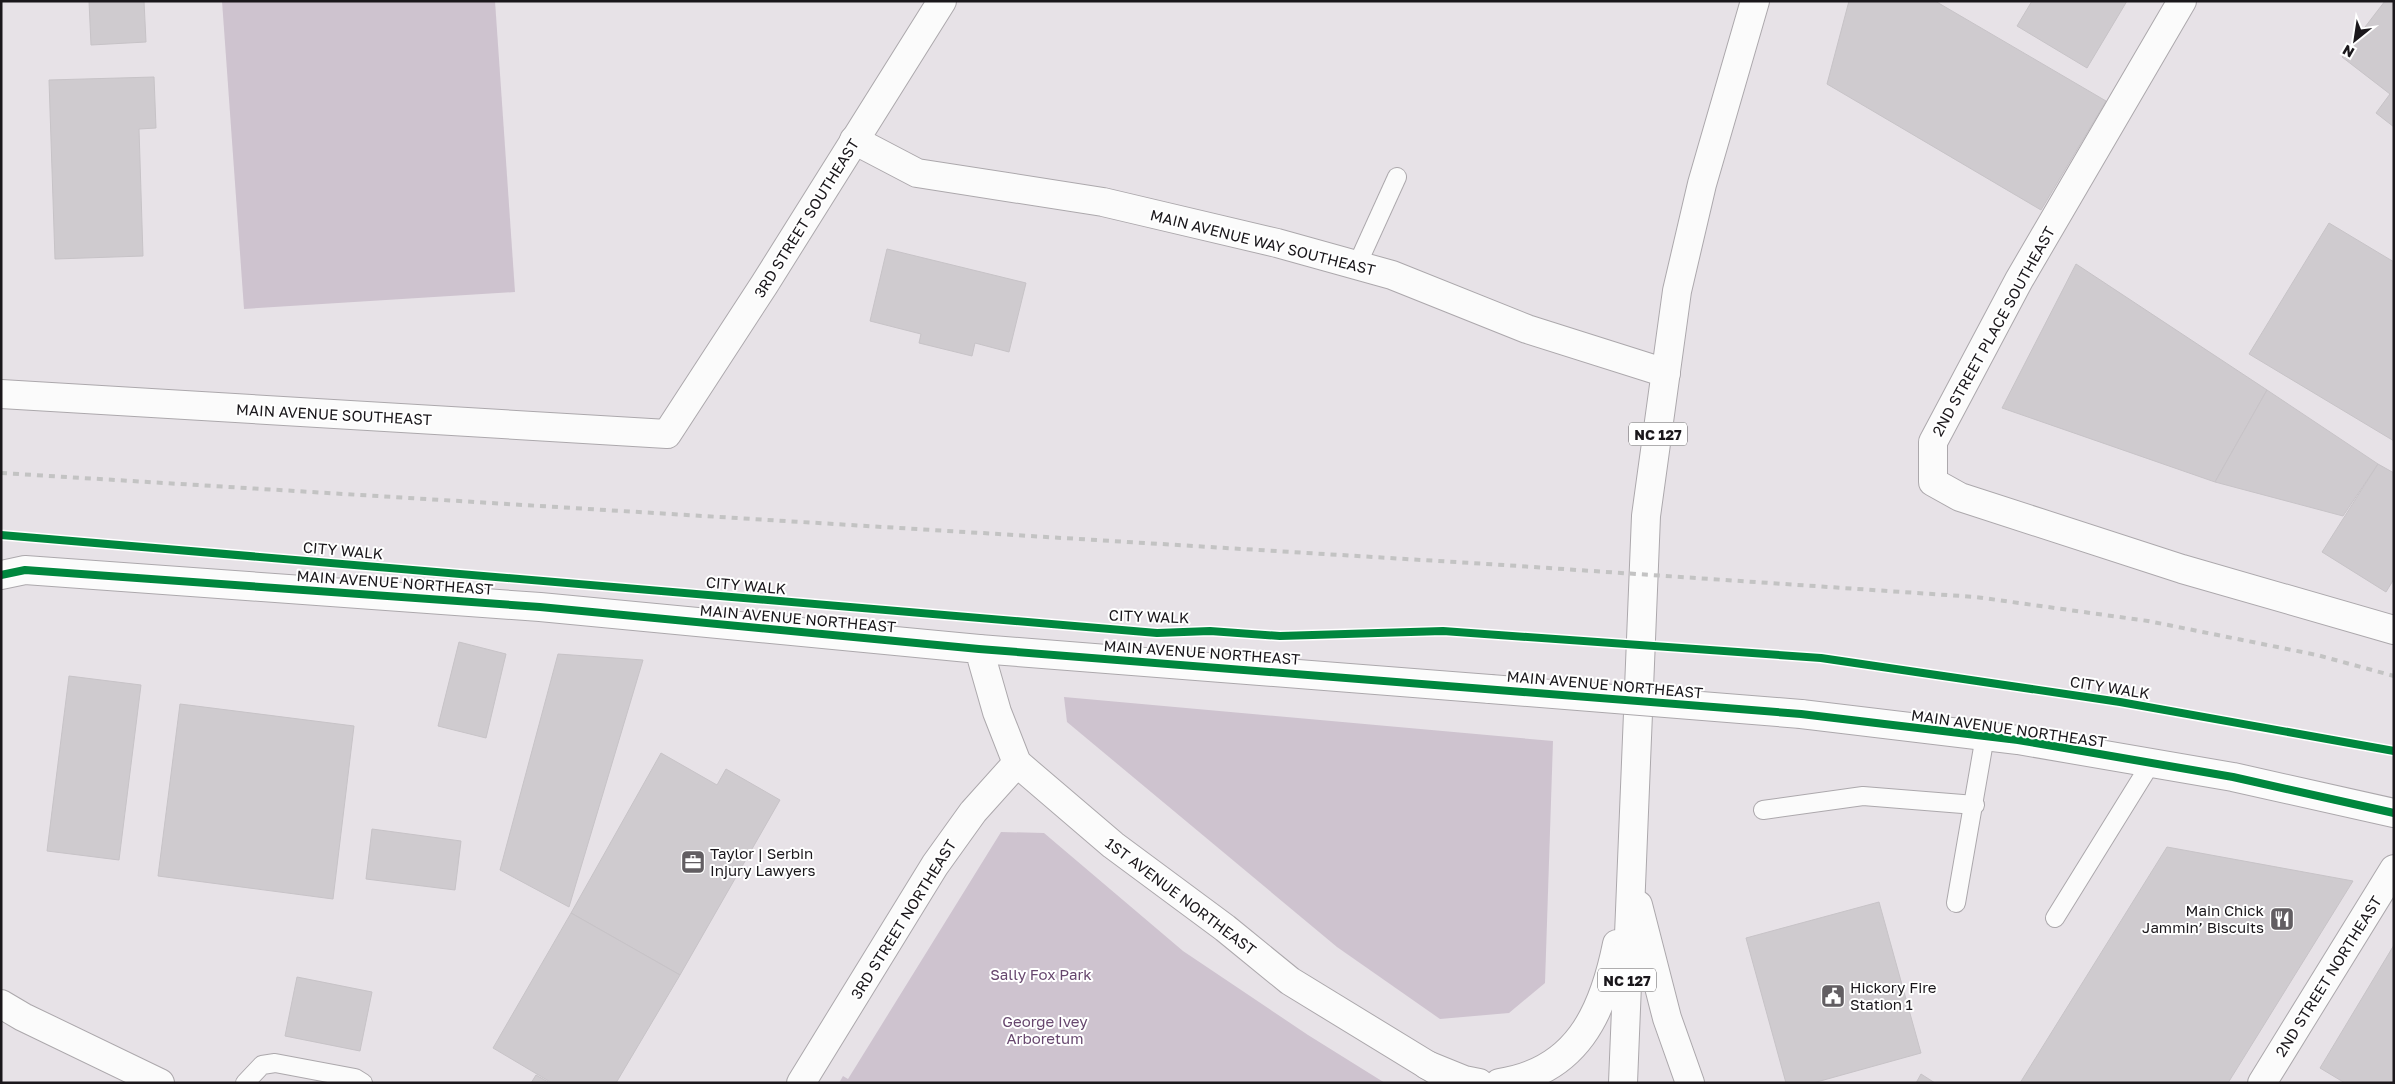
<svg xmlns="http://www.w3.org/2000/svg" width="2395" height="1084" font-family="'Golos Text',sans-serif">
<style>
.green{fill:#cec3cf}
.building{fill:#cfcbcf;stroke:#c7c3c7}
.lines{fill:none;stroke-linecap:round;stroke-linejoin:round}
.lane-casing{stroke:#aca8ac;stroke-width:20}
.street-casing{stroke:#aca8ac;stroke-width:30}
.secondary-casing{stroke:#aca8ac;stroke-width:30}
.primary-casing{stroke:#aca8ac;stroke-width:30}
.lane{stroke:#fbfbfb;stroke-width:18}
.street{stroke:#fbfbfb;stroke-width:28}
.secondary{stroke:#fbfbfb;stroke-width:28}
.primary{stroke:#fbfbfb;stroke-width:28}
.rail{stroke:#c3c3c3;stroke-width:4;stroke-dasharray:6 6;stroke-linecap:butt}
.street-bridge-casing{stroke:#aca8ac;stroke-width:30;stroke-linecap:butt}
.street-bridge{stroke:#fbfbfb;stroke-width:28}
.cycleway-casing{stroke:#fff;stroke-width:11}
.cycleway{stroke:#00873e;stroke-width:8}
.labels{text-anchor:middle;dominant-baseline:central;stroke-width:4;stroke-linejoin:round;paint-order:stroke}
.shield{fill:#fff;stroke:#5f5d5f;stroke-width:1}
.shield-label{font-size:14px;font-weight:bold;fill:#1a171b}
.street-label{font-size:15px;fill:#1a171b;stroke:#fff}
.poi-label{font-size:15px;fill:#1a171b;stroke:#fff;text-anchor:start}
.park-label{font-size:15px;fill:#67476e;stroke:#fff}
</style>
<rect width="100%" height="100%" fill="#e7e2e7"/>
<!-- green -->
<g class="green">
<polygon points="222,1 495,1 515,292 244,309"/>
<polygon points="1064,697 1553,741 1545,983 1509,1013 1440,1019 1337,947 1067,722"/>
<polygon points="1001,832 1044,833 1183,951 1308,1035 1385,1083 839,1083 843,1076 848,1079"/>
</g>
<!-- building -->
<g class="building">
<polygon points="89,1 144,1 146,42 91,45"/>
<polygon points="1849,1 1935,1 2106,101 2041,210 1827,84"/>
<polygon points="2032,1 2127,1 2087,68 2017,26"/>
<polygon points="2385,1 2394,1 2394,127 2376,113 2390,94 2342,57"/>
<polygon points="154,77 156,128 139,129 143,256 55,259 49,80"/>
<polygon points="2329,223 2394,262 2394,441 2249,354"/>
<polygon points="887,249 1026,283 1009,352 975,343 972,356 919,343 921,334 870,321"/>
<polygon points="2076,264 2267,390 2215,482 2002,408"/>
<polygon points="2267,390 2378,464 2343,516 2215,482"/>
<polygon points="2378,464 2394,473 2394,579 2386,592 2322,552"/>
<polygon points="459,642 506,654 486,738 438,726"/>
<polygon points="558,654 643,660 569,907 500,870"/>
<polygon points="69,676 141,685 119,860 47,851"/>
<polygon points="180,704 354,726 333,899 158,876"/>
<polygon points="661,753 717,785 726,769 780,800 680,975 571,913"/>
<polygon points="372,829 461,841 455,890 366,879"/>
<polygon points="2167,847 2353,881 2228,1083 2020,1083"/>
<polygon points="1879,902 1921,1053 1813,1083 1786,1083 1746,938"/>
<polygon points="571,913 680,975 616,1083 552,1083 493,1048"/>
<polygon points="2394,945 2394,1083 2345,1083 2320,1068"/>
<polygon points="297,977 372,992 360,1051 285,1036"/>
<polygon points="1921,1074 1935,1083 1916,1083"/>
<polygon points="536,1075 550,1083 531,1083"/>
</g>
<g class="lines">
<defs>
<g id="lane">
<polyline points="1357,265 1397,177"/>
<polyline points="1763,810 1863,796 1975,805"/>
<polyline points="1956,903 1985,736"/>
<polyline points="2055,918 2151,763"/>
<polyline points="245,1083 262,1065 275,1063 355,1078 363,1083"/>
</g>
<g id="street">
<polyline points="2182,1 2019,280 1933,442 1933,482 1960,497 2182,569 2394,630"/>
<polyline points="854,140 917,173 1103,202 1277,243 1392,275 1527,329 1666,373"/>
<polyline points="1,394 667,434 764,285 942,1"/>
<polyline points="979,649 1490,689"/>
<polyline points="1801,714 2018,740 2233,777 2394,813"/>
<polyline points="801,1083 935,865 973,812 1017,763"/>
<polyline points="2262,1083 2394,869"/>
</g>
<g id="secondary">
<polyline points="1,575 25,570 540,607 979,649 997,712 1017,763 1113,845 1225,928 1290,981 1447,1077"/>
<polyline points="1,1004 23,1017 160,1083"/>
</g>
<g id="primary">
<polyline points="1638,905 1667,1018 1690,1083"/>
<polyline points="1427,1065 1464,1080 1479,1083"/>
<path d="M1499,1083c77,-11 104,-69 118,-139"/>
<polyline points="1623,1083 1646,516 1677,291 1702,184 1755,1"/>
</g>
</defs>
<!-- lane casing -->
<use href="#lane" class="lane-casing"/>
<!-- street casing -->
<use href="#street" class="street-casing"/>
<!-- secondary casing -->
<use href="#secondary" class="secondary-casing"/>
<!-- primary casing -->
<use href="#primary" class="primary-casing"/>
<!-- lane -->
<use href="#lane" class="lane"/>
<!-- street -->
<use href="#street" class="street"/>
<!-- secondary -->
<use href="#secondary" class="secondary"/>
<!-- primary -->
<use href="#primary" class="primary"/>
<!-- rail -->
<polyline class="rail" points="1,473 1504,565 1976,597 2148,621 2317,655 2394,676"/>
<defs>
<polyline id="street-bridge" points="1490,689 1801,714"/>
</defs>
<!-- street-bridge casing -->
<use href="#street-bridge" class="street-bridge-casing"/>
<!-- street-bridge -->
<use href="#street-bridge" class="street-bridge"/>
<defs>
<g id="cycleway">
<polyline points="1,535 1157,633 1210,631 1280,636 1443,631 1821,658 2120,702 2394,751"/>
<polyline points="1,575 25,570 540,607 979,649 1801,714 2018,740 2233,777 2394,813"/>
</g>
</defs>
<!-- cycleway casing -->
<use href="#cycleway" class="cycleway-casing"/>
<!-- cycleway -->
<use href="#cycleway" class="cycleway"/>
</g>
<!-- icons -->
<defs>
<symbol id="office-square" viewBox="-11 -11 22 22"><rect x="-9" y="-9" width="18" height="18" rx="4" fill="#625e62" stroke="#fff"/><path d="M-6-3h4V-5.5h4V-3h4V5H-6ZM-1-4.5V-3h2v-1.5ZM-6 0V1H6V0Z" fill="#fff"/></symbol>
<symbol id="restaurant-square" viewBox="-11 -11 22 22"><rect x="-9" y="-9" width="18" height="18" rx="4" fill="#625e62" stroke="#fff"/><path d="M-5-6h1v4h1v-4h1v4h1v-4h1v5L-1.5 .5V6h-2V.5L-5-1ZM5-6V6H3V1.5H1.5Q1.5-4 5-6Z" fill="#fff"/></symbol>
<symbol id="civic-square" viewBox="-11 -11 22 22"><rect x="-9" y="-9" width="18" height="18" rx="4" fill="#625e62" stroke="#fff"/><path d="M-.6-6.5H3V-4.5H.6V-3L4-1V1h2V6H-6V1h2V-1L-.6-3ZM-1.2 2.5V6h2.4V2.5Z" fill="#fff"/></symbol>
</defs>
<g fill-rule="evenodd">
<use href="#office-square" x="679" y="848" width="28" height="28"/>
<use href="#restaurant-square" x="2268" y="905" width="28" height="28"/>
<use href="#civic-square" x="1819" y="982" width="28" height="28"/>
</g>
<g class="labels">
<!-- shield labels -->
<g class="shield">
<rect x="1629" y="422.5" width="58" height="23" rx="4"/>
<rect x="1598" y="968.5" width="58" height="23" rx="4"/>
</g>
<g class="shield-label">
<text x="1658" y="434">NC 127</text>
<text x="1627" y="980">NC 127</text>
</g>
<!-- street labels -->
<g class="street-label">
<text transform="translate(806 218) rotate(-58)">3RD STREET SOUTHEAST</text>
<text transform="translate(1263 242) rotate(14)">MAIN AVENUE WAY SOUTHEAST</text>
<text transform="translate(1993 331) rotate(-61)">2ND STREET PLACE SOUTHEAST</text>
<text transform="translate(334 414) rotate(3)">MAIN AVENUE SOUTHEAST</text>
<text transform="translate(343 550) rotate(5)">CITY WALK</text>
<text transform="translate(395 582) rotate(4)">MAIN AVENUE NORTHEAST</text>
<text transform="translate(746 585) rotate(5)">CITY WALK</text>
<text transform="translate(1149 616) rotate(2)">CITY WALK</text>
<text transform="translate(798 618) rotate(5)">MAIN AVENUE NORTHEAST</text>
<text transform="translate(1202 652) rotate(4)">MAIN AVENUE NORTHEAST</text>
<text transform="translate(1605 684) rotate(5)">MAIN AVENUE NORTHEAST</text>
<text transform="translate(2110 687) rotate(9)">CITY WALK</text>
<text transform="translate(2009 728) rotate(8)">MAIN AVENUE NORTHEAST</text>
<text transform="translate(1181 896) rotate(37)">1ST AVENUE NORTHEAST</text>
<text transform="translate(903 919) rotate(-58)">3RD STREET NORTHEAST</text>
<text transform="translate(2328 976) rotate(-58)">2ND STREET NORTHEAST</text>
</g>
<!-- poi labels -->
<g class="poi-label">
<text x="710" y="853">Taylor | Serbin<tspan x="710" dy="17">Injury Lawyers</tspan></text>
<text x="2264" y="910" text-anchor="end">Main Chick<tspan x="2264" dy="17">Jammin’ Biscuits</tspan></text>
<text x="1850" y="987">Hickory Fire<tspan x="1850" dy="17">Station 1</tspan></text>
</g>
<!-- park labels -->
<g class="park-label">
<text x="1041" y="974">Sally Fox Park</text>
<text x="1045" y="1021">George Ivey<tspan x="1045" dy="17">Arboretum</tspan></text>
</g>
</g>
<!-- border -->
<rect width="2395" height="1084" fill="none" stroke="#1a171b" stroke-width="5"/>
<!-- north arrow -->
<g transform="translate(2355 40) rotate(210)" stroke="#ffffff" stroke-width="4" paint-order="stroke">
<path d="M0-4L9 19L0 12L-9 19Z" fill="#1a171b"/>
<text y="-8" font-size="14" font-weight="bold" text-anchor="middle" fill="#1a171b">N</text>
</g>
</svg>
